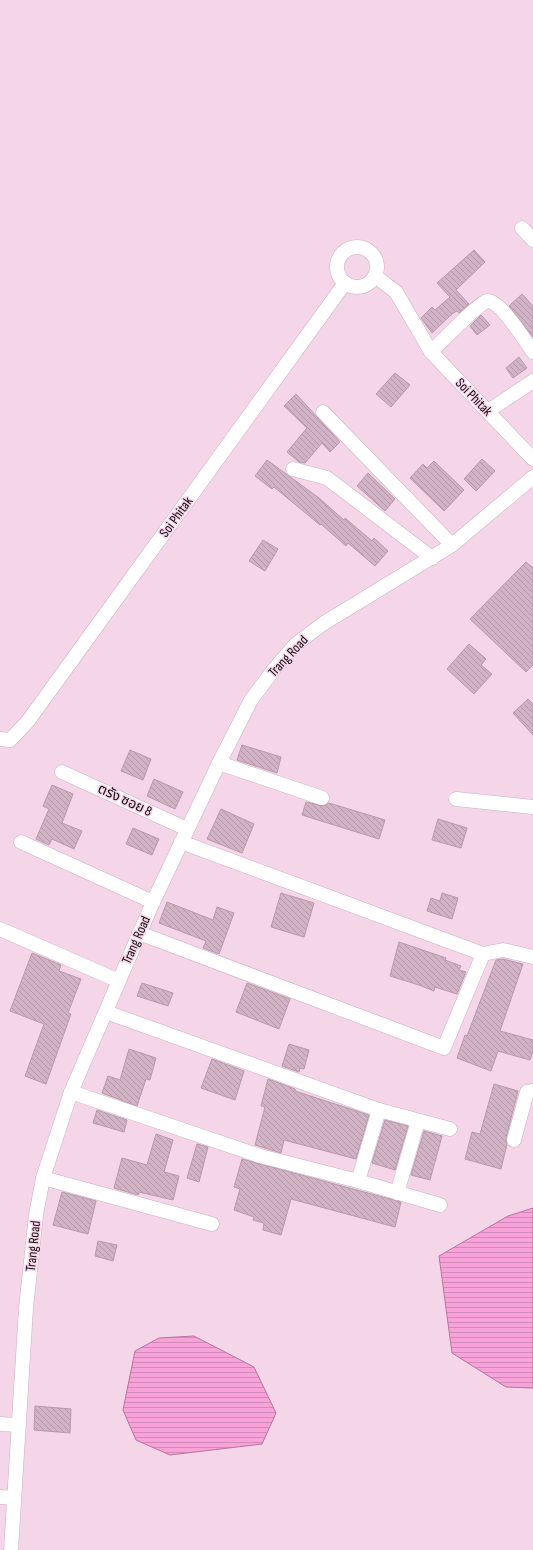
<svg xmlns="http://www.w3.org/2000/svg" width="533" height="1550" font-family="'Sofia Sans Condensed','Noto Sans Thai',sans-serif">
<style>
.water{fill:url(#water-rules);stroke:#b4759d}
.building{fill:url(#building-back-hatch);stroke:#b799ab}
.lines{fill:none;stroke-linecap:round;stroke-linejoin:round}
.minor-casing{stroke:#cdaec1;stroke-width:15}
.minor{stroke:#fff;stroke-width:14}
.labels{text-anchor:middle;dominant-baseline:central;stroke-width:3;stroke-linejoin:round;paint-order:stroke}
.street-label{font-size:14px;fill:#160c12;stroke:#f5d5e8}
</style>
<defs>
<pattern id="water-rules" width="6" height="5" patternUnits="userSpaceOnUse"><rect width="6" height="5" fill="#f7a2d8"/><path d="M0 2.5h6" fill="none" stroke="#d38ab8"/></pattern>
<pattern id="building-back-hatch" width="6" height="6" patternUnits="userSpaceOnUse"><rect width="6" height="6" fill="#d1b3c5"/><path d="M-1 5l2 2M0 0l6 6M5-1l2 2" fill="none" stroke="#b399a8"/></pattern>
</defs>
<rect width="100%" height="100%" fill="#f5d5e8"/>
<!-- water -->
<g class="water">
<polygon points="533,1208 533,1388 506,1387 452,1353 439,1256 508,1216"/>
<polygon points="194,1336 254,1367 276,1413 262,1444 170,1455 136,1440 123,1410 135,1351 159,1338"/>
</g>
<!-- building -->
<g class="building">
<polygon points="474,250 485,262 456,290 469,304 459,313 457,311 453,313 432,333 421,318 432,307 435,310 450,297 437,283"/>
<polygon points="522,294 533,306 533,337 509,306"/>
<polygon points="481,315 490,325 477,335 470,326"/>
<polygon points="519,357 527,368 513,378 506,368"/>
<polygon points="395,373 410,385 391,407 376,394"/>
<polygon points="296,394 340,442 330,452 322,443 305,463 299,462 287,452 307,428 284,406"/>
<polygon points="482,459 495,471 476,491 464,479"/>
<polygon points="267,460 319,498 344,520 345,518 372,541 374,538 388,551 375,566 348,543 346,546 321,524 320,525 274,487 272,489 255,476"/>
<polygon points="434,461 464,490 444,511 410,478 423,464 427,468"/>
<polygon points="368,473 395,499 385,511 357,486"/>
<polygon points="263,540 278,549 265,571 249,561"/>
<polygon points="526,562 533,568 533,665 526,672 470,619"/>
<polygon points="469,644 486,659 481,665 492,674 474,694 447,669"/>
<polygon points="528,699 533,704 533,735 513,713"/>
<polygon points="242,745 281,757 277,773 237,760"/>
<polygon points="130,750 151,759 143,780 121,771"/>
<polygon points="154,779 183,792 175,809 147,796"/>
<polygon points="52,785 73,794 62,823 82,831 74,849 52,839 49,845 36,839 49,809 43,806"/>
<polygon points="306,802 323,806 329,803 385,820 379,839 302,815"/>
<polygon points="221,809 254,824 242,853 207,839"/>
<polygon points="438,819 467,828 461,848 432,840"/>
<polygon points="133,828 159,839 152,855 126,844"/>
<polygon points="281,893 314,903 304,937 271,927"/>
<polygon points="442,893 458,898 452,919 427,911 431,898 440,901"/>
<polygon points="167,902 213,920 217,907 234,913 219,954 203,948 206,941 159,923"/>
<polygon points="399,942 446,958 445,960 461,966 459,970 466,972 457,994 435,987 434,991 419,985 390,976"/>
<polygon points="32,953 61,965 59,971 81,979 68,1013 71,1014 46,1084 25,1076 44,1024 10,1011"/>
<polygon points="503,959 523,964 500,1031 533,1040 533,1051 530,1060 498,1051 491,1071 457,1058 465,1035 467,1036 496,960"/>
<polygon points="142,983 173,993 168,1006 137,996"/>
<polygon points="247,983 290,999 279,1029 236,1012"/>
<polygon points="289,1044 309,1050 304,1069 300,1068 299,1072 282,1066"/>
<polygon points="129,1049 156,1058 150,1080 146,1079 137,1106 102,1093 108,1076 120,1080"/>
<polygon points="212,1059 244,1071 235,1100 201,1088"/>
<polygon points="268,1079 295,1089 295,1091 369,1115 356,1159 284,1140 281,1153 255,1145 265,1107 261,1106"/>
<polygon points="494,1084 518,1091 506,1138 507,1144 501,1169 465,1159 472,1132 480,1134"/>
<polygon points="97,1110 127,1120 124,1132 93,1123"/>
<polygon points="385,1120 408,1126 395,1170 372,1163"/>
<polygon points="424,1131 442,1136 430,1180 411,1175"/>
<polygon points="156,1134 173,1140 164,1172 179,1176 173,1200 139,1192 138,1195 114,1188 122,1158 147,1165"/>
<polygon points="197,1144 208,1147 199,1182 187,1178"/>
<polygon points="242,1159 401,1202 395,1227 291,1199 281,1235 263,1230 264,1223 253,1220 254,1217 234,1210 240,1189 234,1187"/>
<polygon points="62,1192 96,1201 88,1234 53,1225"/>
<polygon points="98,1241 117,1245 113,1261 95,1256"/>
<polygon points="35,1406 71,1409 70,1433 34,1430"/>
</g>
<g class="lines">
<defs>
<g id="minor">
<polyline points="522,228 533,240"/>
<circle cx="357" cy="267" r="20"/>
<polyline points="375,276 396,292 431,352 533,459"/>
<path d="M431,352c7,-7 50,-51 56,-51 13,-1 39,41 46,51"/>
<polyline points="488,411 533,381"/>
<polyline points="323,412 452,545"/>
<polyline points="293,469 327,478 432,558"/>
<polyline points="0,739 10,740 28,721 345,283"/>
<polyline points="219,763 322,798"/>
<polyline points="62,772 187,829"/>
<polyline points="456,799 533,807"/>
<polyline points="21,842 153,902"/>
<polyline points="181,842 483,954 503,950 533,957"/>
<polyline points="0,929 119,981"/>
<polyline points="139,933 444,1048 483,954"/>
<polyline points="106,1012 379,1110 450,1129"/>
<polyline points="71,1092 260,1156 358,1181 440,1205"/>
<polyline points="514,1140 527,1092 533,1091"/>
<polyline points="43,1178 212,1224"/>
<polyline points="358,1181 379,1110"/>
<polyline points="397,1193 418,1121"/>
<polyline points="0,1424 18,1425"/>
<polyline points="0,1497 14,1498"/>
<polyline points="11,1550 26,1308 36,1215 43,1178 71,1092 153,902 219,763 251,700 275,668 296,644 324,623 452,545 533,477"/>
</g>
</defs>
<!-- minor casing -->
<use href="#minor" class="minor-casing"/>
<!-- minor -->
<use href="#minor" class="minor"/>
</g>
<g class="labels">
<!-- street labels -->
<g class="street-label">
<text transform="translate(474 397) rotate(46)">Soi Phitak</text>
<text transform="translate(176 517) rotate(-54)">Soi Phitak</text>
<text transform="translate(288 656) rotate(-47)">Trang Road</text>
<text transform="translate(125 800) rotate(25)">ตรัง ซอย 8</text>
<text transform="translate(136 940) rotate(-66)">Trang Road</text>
<text transform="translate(33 1246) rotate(-84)">Trang Road</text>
</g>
</g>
</svg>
